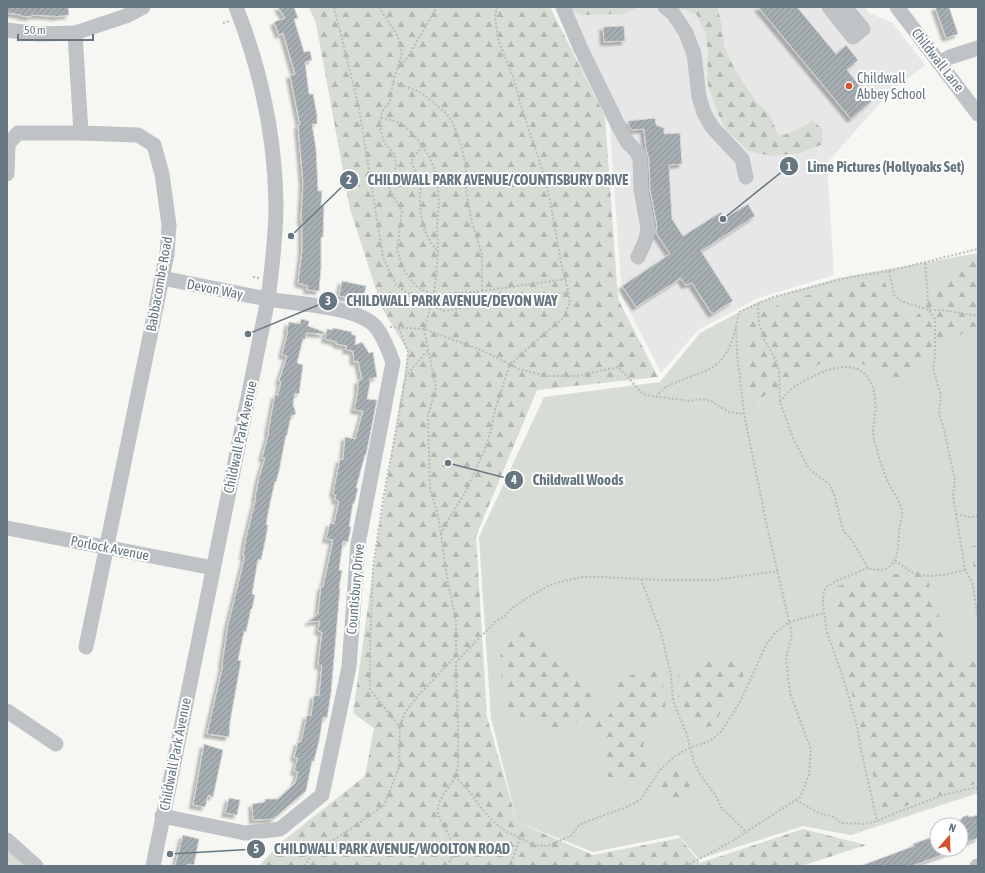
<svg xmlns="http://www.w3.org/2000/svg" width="985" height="873" font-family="'Asap Condensed',sans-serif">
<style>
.built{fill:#e6e7e6}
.green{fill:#d7dcd4}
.forest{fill:url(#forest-firs)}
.building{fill:url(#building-hatch);stroke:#d7d7d5;filter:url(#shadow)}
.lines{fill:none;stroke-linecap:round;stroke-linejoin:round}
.path{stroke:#b9bcbe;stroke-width:2;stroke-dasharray:2 2;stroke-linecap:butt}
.minor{stroke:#bfc3c6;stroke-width:15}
.path-bridge{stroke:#b9bcbe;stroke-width:2;stroke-dasharray:2 2;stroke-linecap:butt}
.poi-dot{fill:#d65032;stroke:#fff;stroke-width:1.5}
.labels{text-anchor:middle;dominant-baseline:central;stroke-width:4;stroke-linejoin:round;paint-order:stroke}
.street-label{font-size:14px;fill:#677781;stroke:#fff}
.poi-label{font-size:14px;fill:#677781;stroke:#fff;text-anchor:start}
.leader{fill:none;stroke:#677781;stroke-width:1.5}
.callout-dot{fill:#677781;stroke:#fff;stroke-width:1.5}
.mark-label{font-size:12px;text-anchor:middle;font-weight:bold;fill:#fff}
.callout-label{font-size:15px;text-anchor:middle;font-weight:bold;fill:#677781;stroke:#fff;stroke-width:4;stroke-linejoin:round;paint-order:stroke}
</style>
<defs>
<pattern id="forest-firs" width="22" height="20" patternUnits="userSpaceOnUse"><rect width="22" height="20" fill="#d7dcd4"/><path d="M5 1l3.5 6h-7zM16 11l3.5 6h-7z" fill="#b2b7b1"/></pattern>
<pattern id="building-hatch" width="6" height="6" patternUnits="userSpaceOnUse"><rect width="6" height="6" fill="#a6aeb2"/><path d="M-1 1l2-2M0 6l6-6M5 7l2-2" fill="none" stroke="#8b9296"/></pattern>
<filter id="shadow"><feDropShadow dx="-3.5" dy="3.5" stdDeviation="1" flood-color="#0004"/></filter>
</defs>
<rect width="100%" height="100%" fill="#f6f6f2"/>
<!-- built -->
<polygon class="built" points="557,7 865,7 869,13 893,23 925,65 889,93 827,163 834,275 758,298 698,330 661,373 622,297 609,116"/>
<!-- green -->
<g class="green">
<polygon points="978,253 978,793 851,835 803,826 699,859 678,835 593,852 517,822 491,718 479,537 544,397 660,382 700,333 758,302 838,278"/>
<polygon points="7,848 28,866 7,866"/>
</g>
<!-- forest -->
<g class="forest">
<polygon points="309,7 550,7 605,116 618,299 658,377 537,390 476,536 487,717 517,822 593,855 680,838 700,863 803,829 866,845 802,866 259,866 279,844 365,776 374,728 353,713 377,543 408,352 382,308 350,209 316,23"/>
<path d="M565,7h152l4,14 3,25 12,26 20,29 15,16 7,19c13,-2 24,-9 35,-16l9,9 1,15 -23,9 -29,3 -22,-5 -22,-20 -9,-17 -11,-32 1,-28 -2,-19 -9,-20 -14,-6 -45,-2 -14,7 -42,1z"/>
<polygon points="978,256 978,325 957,337 904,378 883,375 859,362 832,357 750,404 749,317 784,303 808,295 883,277 892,302 916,317 960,262"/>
<polygon points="978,545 978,589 970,547"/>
<polygon points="924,568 954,664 978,657 978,783 883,813 833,621 834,587"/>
<polygon points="524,622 596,701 595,715 605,721 616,704 613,681 661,665 666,713 643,745 649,772 632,780 603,776 606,743 586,720 549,730 504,708 500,656"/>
<polygon points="708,655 740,663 745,683 730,696 713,726 698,728 678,704 678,667 692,671"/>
<polygon points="671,764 691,770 688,801 675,803 652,788"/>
</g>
<!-- building -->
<g class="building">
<polygon points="7,7 68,7 69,15 54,17 54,16 49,16 32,15 31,17 21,16 21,15 7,13"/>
<polygon points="278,7 294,7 298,18 294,19 304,52 310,51 312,60 305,62 309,94 313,94 317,115 317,124 312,124 316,149 318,191 322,191 321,206 324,206 323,237 321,237 321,268 319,291 307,290 308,286 298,283 302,251 302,221 301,221 303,182 298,125 300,125 290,75 295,74 283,33 279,35 274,22 285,18"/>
<polygon points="758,7 797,7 836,54 846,45 858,60 847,70 872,101 851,119"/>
<polygon points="935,7 949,7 958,34 946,38"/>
<polygon points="624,26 625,41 604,42 603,27"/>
<polygon points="655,118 656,125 664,128 664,134 680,133 682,164 669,165 672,219 683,236 721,212 725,218 748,204 755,216 701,251 733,301 712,314 692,283 685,285 681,278 636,307 622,286 670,254 656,233 657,226 650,189 649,159 646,149 644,129 631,130 629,126 628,121"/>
<polygon points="342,281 366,286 363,300 339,296"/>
<polygon points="301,319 309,321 308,326 324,332 323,334 307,333 305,339 303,339 297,363 303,365 299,394 295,393 293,404 296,414 291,416 287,435 286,435 279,471 276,482 275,481 269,508 266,525 268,525 266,537 261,560 258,559 252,594 255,595 252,609 251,609 246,632 244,631 238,660 241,661 230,722 229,737 207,734 223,665 222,665 228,625 245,556 243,556 246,538 256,498 255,498 259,478 265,458 262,458 269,432 268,432 275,395 278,395 281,382 279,381 287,356 282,355 288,331 287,330 289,322 300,324"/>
<polygon points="333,328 352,332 351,334 356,336 355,345 362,342 369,353 373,352 377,377 369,379 370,383 367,399 377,400 366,455 365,455 356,488 358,488 354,504 353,503 349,527 351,527 348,542 343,541 339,570 342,571 339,588 340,588 331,693 327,718 323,717 319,741 314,761 312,761 306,791 273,819 253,820 252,804 265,802 265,799 278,799 295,783 298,772 294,771 298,758 294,758 298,742 301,742 307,715 311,716 314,695 319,696 322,666 318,665 322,632 318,631 320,621 308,622 318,614 321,587 323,587 333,540 326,539 330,523 334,524 339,501 335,500 336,495 333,494 340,459 343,460 345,437 355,439 363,411 354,410 358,391 358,381 362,379 358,361 354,362 353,351 346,350 347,346 336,344 337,342 325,339 327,329 332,330"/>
<polygon points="204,744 223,750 213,797 208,795 205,807 193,805"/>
<polygon points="229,798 240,800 237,815 225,813"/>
<polygon points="968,815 969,817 978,815 978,838 961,845 960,821 963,817"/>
<polygon points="183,835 199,839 194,865 187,864 186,866 175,866"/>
<polygon points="937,835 937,849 956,849 956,850 912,866 864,866 863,865 914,846 913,844"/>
</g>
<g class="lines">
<!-- path -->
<g class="path">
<polyline points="334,7 359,108 383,257 396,285 418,300 444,311 568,292"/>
<polyline points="379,7 397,35 402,53 393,82 390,101 382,112 379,125 384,142 395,155 396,166 389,189 402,211 397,250 405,272 417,287 434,295 482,291 566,279"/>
<polyline points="223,23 230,21"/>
<polyline points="398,68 407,58 437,7"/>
<polyline points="393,82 420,92 446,113 453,123 462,148 466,169 466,190 472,223 482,254 482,291"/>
<polyline points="381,118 395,121 405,126 418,140 429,156 437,176 439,204 437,224 438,253 434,295"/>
<path d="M422,146l-11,15c2,7 10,19 10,23 0,5 -1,11 -1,16 0,21 5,37 18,52"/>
<polyline points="925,263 929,310 935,319 935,356 933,368 941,396 939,413 944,430 955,480 953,496 965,569 973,585 978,622"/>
<polyline points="889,271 894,295 901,301 929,310 942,310 978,316"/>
<polyline points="253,277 259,278"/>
<path d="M758,304l1,20 6,17 11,19 3,10 1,32 13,36 16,31 21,16 4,9 9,36 10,12 15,26c29,8 30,-14 31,-36 0,-7 4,-15 3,-21 -2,-9 -8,-18 -12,-25 -6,-12 -11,-27 -14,-40 -2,-5 -3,-10 -3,-15 0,-6 2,-12 2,-18 1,-6 0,-15 -1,-21 -8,-35 -40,-27 -64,-14 -4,2 -9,4 -13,7 -7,4 -12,11 -17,17"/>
<polyline points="390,327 424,329 481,350 519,369 545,376 578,376 618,367 643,394 652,396 690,401 702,399 711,401 729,412 743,414"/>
<polyline points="399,328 408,352 406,375"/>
<path d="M656,397c10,-12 12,-11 26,-17 9,-4 20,-7 29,-12 19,-10 24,-35 28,-56l34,-15 74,-19 42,-7 89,-22"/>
<polyline points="956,514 969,517 978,516"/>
<polyline points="441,534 448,520 465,493 483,453 490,434 495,410 509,367 520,355 563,318 570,302 567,286 561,262 550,200 542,169 520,103 514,79 498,39 495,17 497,7"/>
<path d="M895,561c6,3 12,9 19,12 15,6 36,1 51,-3"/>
<polyline points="868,568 836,581 826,587 823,595 823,605 827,633 842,674 857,726 861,750 877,821"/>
<polyline points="641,579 661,633 671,675 673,701 687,735 694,762 699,773 716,796 721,807 746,832"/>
<polyline points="400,728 370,689 370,649 373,567 383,500 406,376 428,350"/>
<polyline points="455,776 470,792 482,809 496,824 507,832 520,838"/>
<polyline points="796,800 819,813 834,817 841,823 865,824 877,821 898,812 946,794 978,787"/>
<polyline points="304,866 314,852 355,826 384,805 399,768 400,725 405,713 416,698 456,656 456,620 448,583 438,515 430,489 428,415 436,388 424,329"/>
<path d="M448,866c2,-5 5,-12 5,-18 -1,-14 -16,-26 -15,-40 2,-15 17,-24 19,-38 2,-7 1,-15 1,-22 1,-29 -2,-57 -2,-86l39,-40 10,-6 7,-8 15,-10 23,-13 17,-5 16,-3h18l63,3h51l63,-9"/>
<polyline points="510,866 520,838 534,845 547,846 571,836 579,825 604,815 627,807 640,800 660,770 675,756 689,748 710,741 722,731 741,700 766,645 774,634 789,622 824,613"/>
<polyline points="686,866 734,840 800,797 809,775 811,750 790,693 786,659 792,634 767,526 744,414 737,353 736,328"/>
</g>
<!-- minor -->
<g class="minor">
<polyline points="563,7 580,47 620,129 628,143 637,152 640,159 641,190 648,228 646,239 638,257"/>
<polyline points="665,7 673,13 686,33 694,54 699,97 704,113 712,127 742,159 746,177"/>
<polyline points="829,7 853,37 863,29 845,7"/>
<polyline points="897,7 978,114"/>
<polyline points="7,30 38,34 75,33 126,16 143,7"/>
<polyline points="75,33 81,133 138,135 154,145 162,174 169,225 167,254 162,278 86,647"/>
<polyline points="939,63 950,57 978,48"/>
<polyline points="7,174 8,144 18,133 81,133"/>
<path d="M162,278c35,7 70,14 105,21 28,5 89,7 108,27 9,10 13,24 18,36l-35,182 -9,123 -27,128 -42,34 -35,4 -83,-17"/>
<polyline points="7,528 213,568"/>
<polyline points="7,711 56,744"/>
<polyline points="7,840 36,866"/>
<path d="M153,866l115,-567c4,-31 8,-63 8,-94 -1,-68 -15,-135 -40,-198"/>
<polyline points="977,866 978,866"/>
</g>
<!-- path-bridge -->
<polyline class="path-bridge" points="424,329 434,295"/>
</g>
<!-- markers -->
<circle class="poi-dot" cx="849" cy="86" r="4"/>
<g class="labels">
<!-- street labels -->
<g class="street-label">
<text transform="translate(938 60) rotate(52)">Childwall Lane</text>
<text transform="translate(159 284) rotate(-80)">Babbacombe Road</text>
<text transform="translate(215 289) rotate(11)">Devon Way</text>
<text transform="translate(240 437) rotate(-78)">Childwall Park Avenue</text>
<text transform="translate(110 548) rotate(11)">Porlock Avenue</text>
<text transform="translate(355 589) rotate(-85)">Countisbury Drive</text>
<text transform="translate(175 754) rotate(-79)">Childwall Park Avenue</text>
</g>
<!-- poi labels -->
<g class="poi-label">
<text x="857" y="78">Childwall<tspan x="857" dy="16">Abbey School</tspan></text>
</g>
</g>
<!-- callouts -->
<path class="leader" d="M723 219L789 166M291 236L349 180M248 334L328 301M448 463L514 480M170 854L256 849"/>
<g class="callout-dot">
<circle cx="723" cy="219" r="4"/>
<circle cx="291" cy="236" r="4"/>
<circle cx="248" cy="334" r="4"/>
<circle cx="448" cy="463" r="4"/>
<circle cx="170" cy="854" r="4"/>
<circle cx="789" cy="166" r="10"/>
<circle cx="349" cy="180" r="10"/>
<circle cx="328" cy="301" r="10"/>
<circle cx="514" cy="480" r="10"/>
<circle cx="256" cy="849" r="10"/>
</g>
<g class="mark-label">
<text x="789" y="171">1</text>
<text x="349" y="184">2</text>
<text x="328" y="305">3</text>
<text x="514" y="484">4</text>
<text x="256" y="853">5</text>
</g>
<g class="callout-label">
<text x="886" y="172">Lime Pictures (Hollyoaks Set)</text>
<text x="498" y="185">CHILDWALL PARK AVENUE/COUNTISBURY DRIVE</text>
<text x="452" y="306">CHILDWALL PARK AVENUE/DEVON WAY</text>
<text x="578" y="485">Childwall Woods</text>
<text x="392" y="854">CHILDWALL PARK AVENUE/WOOLTON ROAD</text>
</g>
<!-- border -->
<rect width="985" height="873" fill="none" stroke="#677781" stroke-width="16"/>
<!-- north arrow -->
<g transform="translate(949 837) rotate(20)"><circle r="19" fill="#ffffff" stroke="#c2c9cd"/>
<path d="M0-3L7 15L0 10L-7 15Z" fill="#d65032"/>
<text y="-6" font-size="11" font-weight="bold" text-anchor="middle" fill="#677781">N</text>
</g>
<!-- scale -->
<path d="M18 34v6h75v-6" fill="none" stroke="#677781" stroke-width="2"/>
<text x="24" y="34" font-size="12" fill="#677781" stroke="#ffffff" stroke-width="3" paint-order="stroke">50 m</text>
</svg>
